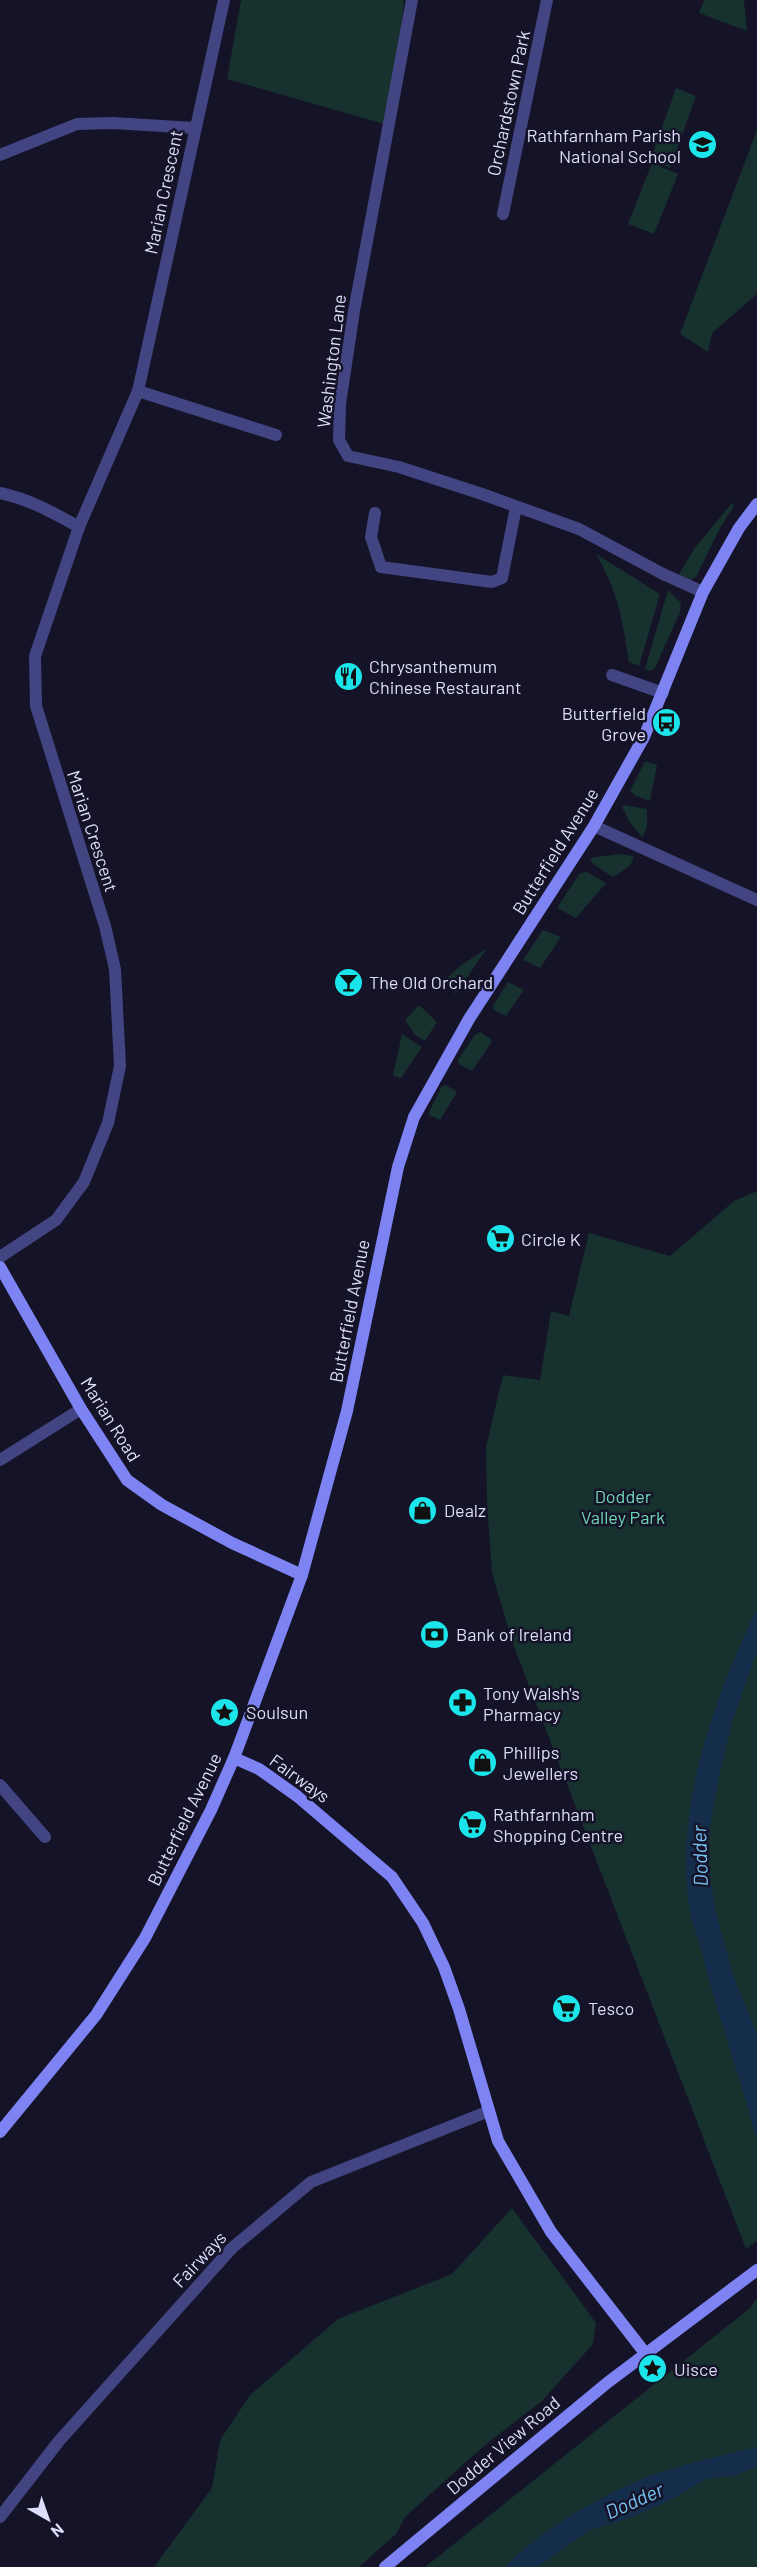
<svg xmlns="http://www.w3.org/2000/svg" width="757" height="2567" font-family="Barlow,sans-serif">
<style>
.green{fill:#16312e}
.water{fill:#142d4b}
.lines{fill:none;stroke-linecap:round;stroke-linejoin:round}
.street{stroke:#424582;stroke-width:12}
.secondary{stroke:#7d83f3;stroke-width:12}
.labels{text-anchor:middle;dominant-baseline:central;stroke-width:5;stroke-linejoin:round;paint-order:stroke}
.street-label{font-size:18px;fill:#deddfc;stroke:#151328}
.poi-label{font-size:18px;fill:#deddfc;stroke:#151328;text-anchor:start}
.park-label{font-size:18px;fill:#6fd6b4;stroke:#151328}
.water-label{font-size:20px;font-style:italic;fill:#75c1f2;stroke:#151328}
</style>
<rect width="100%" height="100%" fill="#151328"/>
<!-- green -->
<g class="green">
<polygon points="241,0 404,0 400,45 384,124 227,79"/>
<polygon points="704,0 744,0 747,31 699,13"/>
<polygon points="676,88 696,96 670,168 650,161"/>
<polygon points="757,130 757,294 712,333 708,352 680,334"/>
<polygon points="652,163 678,174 654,234 628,224"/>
<polygon points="732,503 734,506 720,528 696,577 688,581 678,576 694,549"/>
<path d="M596,554l64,40 -21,72 -10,-4c-7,-44 -10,-68 -33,-108z"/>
<polygon points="668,590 681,603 680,612 655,668 651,671 645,669"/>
<polygon points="645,761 657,765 650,801 636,796 630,791"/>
<polygon points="624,805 647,809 647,827 642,837 629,821 622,807"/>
<polygon points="619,854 634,856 630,866 613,877 593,864 590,858"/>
<polygon points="587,872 606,883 576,918 557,908 580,873"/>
<polygon points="543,930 561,937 540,968 523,960"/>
<polygon points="487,948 456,994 444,981 460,966"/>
<polygon points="508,982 524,990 506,1016 494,1010 493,1006"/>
<polygon points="419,1005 437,1022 425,1041 415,1035 405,1020"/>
<polygon points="480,1032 491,1039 491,1043 472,1071 459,1064 458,1060 475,1035"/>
<polygon points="402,1034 422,1047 401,1078 393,1076"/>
<polygon points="446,1085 456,1091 456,1094 440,1120 429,1115 429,1112 442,1086"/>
<polygon points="757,1191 757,2241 746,2249 513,1644 492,1573 487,1502 486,1447 503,1375 540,1380 551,1311 569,1316 589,1233 670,1256 734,1201"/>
<polygon points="512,2208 596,2323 593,2344 542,2401 485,2445 405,2517 396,2534 359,2567 154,2567 212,2488 220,2440 250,2395 338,2319 452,2274"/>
<polygon points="757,2298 757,2567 425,2567 750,2308"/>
</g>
<!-- water -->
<g class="water">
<path d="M757,1608v43l-25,71 -12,49 -10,54 -2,36 7,48 18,66 24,60v105c-17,-63 -39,-124 -55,-187 -4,-16 -11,-32 -13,-48 -14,-103 26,-206 68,-297z"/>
<path d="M757,2447v19l-21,9 -30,4 -34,20 -37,17 -45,14 -53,37h-32c36,-37 94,-71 142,-90 35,-13 74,-21 110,-30z"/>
</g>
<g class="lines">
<!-- street -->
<g class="street">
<polyline points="412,0 354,311 340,404 339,440 348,456 399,467 482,494 579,529 663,574 703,592"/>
<polyline points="0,155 77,124 113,123 195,128"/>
<polyline points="503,214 547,0"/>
<polyline points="138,391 276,435"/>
<path d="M0,493c29,6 54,20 79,34"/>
<polyline points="375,513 371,537 381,567 492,582 502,578 516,507"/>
<polyline points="612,675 663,693"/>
<polyline points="594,826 757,900"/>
<polyline points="0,1257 56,1220 84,1182 108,1123 120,1066 115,969 105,926 36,706 35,656 79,527 138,391 224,0"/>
<polyline points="0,1460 81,1409"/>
<polyline points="0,1785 45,1837"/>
<polyline points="0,2517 59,2441 232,2248 311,2182 489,2111"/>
</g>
<!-- secondary -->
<g class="secondary">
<polyline points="0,1267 81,1409 127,1480 162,1505 232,1543 302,1575"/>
<polyline points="234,1758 259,1769 297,1796 392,1877 423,1923 444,1967 459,2009 498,2141 551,2232 645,2353"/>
<polyline points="0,2132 96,2015 145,1938 211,1810 234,1758 302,1575 347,1411 398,1167 414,1117 469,1019 594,826 644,737 703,592 739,528 757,504"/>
<polyline points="385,2567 607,2383 757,2270"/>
</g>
</g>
<!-- icons -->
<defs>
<symbol id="school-disc" viewBox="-11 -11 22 22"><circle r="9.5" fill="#1be5ea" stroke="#151328"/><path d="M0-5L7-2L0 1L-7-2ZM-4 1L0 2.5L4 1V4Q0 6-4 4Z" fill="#111"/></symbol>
<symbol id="restaurant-disc" viewBox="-11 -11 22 22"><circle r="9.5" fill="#1be5ea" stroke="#151328"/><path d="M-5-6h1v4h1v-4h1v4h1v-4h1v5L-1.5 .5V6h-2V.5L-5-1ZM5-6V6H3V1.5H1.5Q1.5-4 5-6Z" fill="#111"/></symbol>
<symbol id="bus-disc" viewBox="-11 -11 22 22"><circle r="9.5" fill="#1be5ea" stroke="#151328"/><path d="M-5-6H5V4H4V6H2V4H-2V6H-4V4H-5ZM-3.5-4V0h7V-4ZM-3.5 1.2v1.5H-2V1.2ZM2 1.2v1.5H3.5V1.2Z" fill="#111"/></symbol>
<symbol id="bar-disc" viewBox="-11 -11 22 22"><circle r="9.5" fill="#1be5ea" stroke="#151328"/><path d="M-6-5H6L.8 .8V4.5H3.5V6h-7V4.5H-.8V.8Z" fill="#111"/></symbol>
<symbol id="supermarket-disc" viewBox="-11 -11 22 22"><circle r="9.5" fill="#1be5ea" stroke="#151328"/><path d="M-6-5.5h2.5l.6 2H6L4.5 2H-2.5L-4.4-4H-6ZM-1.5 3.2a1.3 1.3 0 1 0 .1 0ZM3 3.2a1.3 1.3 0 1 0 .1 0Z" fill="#111"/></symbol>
<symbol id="shop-disc" viewBox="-11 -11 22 22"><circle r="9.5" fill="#1be5ea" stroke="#151328"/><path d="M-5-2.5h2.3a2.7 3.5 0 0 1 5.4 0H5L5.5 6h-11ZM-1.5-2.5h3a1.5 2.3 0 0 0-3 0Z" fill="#111"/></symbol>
<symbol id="bank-disc" viewBox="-11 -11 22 22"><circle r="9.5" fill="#1be5ea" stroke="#151328"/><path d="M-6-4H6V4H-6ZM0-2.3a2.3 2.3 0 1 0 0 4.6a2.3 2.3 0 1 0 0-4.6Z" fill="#111"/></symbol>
<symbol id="pharmacy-disc" viewBox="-11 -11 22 22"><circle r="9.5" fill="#1be5ea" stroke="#151328"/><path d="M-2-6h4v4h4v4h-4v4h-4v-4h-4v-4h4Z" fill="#111"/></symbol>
<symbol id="sight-disc" viewBox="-11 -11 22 22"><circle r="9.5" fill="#1be5ea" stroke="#151328"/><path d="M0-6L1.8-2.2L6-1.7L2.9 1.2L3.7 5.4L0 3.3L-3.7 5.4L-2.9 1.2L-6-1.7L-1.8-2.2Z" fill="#111"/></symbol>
</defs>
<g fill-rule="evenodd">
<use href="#school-disc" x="686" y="128" width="33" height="33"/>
<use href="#restaurant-disc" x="332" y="660" width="33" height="33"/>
<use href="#bus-disc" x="650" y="706" width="33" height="33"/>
<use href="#bar-disc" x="332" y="966" width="33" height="33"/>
<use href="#supermarket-disc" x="484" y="1222" width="33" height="33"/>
<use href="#shop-disc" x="406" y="1494" width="33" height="33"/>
<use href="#bank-disc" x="418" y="1618" width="33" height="33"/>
<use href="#pharmacy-disc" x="446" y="1686" width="33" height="33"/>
<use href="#sight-disc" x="208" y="1696" width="33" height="33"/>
<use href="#shop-disc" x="466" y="1746" width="33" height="33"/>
<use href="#supermarket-disc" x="456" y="1808" width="33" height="33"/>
<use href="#supermarket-disc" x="550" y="1992" width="33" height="33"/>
<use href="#sight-disc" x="636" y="2352" width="33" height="33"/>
</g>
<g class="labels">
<!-- street labels -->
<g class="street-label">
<text transform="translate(508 103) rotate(-78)">Orchardstown Park</text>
<text transform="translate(163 192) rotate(-78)">Marian Crescent</text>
<text transform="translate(331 361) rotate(-83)">Washington Lane</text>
<text transform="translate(93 831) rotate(72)">Marian Crescent</text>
<text transform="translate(555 851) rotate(-58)">Butterfield Avenue</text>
<text transform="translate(349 1311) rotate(-79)">Butterfield Avenue</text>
<text transform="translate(111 1419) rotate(58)">Marian Road</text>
<text transform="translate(300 1778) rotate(36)">Fairways</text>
<text transform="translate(184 1819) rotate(-64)">Butterfield Avenue</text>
<text transform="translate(199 2259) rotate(-47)">Fairways</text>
<text transform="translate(503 2445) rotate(-40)">Dodder View Road</text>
</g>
<!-- poi labels -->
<g class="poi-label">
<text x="681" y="135" text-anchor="end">Rathfarnham Parish<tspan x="681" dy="21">National School</tspan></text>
<text x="369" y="666">Chrysanthemum<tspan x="369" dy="21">Chinese Restaurant</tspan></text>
<text x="646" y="713" text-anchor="end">Butterfield<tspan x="646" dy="21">Grove</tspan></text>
<text x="369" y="982">The Old Orchard</text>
<text x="521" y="1239">Circle K</text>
<text x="444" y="1510">Dealz</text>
<text x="456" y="1634">Bank of Ireland</text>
<text x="483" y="1693">Tony Walsh's<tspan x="483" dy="21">Pharmacy</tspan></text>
<text x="246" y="1712">Soulsun</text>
<text x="503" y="1752">Phillips<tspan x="503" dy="21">Jewellers</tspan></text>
<text x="493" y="1814">Rathfarnham<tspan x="493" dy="21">Shopping Centre</tspan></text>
<text x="588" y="2008">Tesco</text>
<text x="674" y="2369">Uisce</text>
</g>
<!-- park labels -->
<g class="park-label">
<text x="623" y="1496">Dodder<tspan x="623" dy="21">Valley Park</tspan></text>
</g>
<!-- water labels -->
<g class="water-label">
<text transform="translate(699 1856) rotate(-92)">Dodder</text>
<text transform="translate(634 2500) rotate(-24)">Dodder</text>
</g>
</g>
<!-- north arrow -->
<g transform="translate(48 2519) rotate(140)" stroke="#151328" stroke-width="4.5" paint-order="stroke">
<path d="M0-4.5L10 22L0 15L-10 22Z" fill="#deddfc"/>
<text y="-9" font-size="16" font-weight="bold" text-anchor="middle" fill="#deddfc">N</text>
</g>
</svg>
